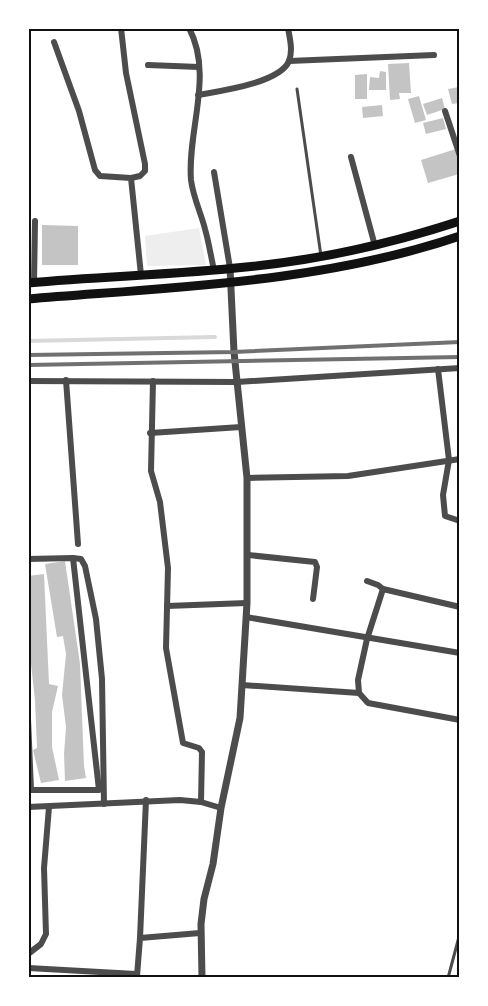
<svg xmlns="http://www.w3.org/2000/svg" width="488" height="1006" font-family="'Roboto Condensed',sans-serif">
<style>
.green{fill:#eee}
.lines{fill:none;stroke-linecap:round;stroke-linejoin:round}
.stream{stroke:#d9d9d9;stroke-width:4}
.building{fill:#c4c4c4}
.service{stroke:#4c4c4c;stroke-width:3}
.minor{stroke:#4c4c4c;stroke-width:6}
.tertiary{stroke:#4c4c4c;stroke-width:7}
.trunk{stroke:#111;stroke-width:9}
.rail{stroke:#707070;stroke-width:4}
.neatline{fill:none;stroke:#111;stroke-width:2}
</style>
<rect width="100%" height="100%" fill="#fff"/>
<!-- green -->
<polygon class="green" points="199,228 206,265 147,266 145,236"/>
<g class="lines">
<!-- stream -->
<polyline class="stream" points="28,341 215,337"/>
</g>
<!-- building -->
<g class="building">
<polygon points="409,63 411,93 399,93 400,99 390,100 388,64"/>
<polygon points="380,71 386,72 386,90 369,90 370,77 379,78"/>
<polygon points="367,74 367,99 355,99 355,75"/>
<polygon points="459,87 459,103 452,104 448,89"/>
<polygon points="419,96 426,120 415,123 408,99"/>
<polygon points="442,98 445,109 427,115 423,104"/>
<polygon points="382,105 383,116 363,118 362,107"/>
<polygon points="443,118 446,129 426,134 423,123"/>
<polygon points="456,149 459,161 459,174 428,183 421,160"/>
<polygon points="42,225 78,226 78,265 42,265"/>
<polygon points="65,561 80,664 84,766 86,778 65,781 64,754 66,727 62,695 66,654 63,636 57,637 45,564"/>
<polygon points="44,574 49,684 58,686 52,712 52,747 59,780 41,783 33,750 37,748 35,700 30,655 31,608 28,576"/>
</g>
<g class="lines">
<!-- service -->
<g class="service">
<polyline points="297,89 321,256"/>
<polyline points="448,978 460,933"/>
</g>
<!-- minor -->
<g class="minor">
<polyline points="121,28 126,73 145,164 145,171 140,176 131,178"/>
<path d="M189,28c25,47 -2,103 2,152 2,17 10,33 14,49 4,14 6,28 9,41"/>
<polyline points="54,42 79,111 95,170 100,176 131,178 141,275"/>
<polyline points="289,61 434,55"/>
<polyline points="148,65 199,67"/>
<path d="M198,95c22,-4 82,-12 91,-34 4,-10 1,-22 -1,-33"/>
<polyline points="445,111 460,156"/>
<polyline points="351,157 375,246"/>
<polyline points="214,172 230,268"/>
<polyline points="34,283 35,221"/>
<polyline points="438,369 449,460 443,495 445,516 460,521"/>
<polyline points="66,380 78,544"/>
<polyline points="28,381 237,382 460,368"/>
<polyline points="153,381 151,471 160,502 168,568 166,648 183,743 199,748 202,752 201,802"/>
<polyline points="150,433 241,427"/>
<polyline points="247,478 348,476 460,459"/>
<polyline points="248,555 315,562 317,567 313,599"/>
<polyline points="73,558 81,559 85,566 96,619 102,679 104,804"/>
<polyline points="28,559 73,558 99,790 28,790"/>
<polyline points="367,581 378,585 383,589 460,607"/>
<polyline points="383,589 367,639 358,680 359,693 368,703 460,720"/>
<polyline points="167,606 247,603"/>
<polyline points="246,617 460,653"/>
<polyline points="242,685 359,693"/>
<polyline points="28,719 31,790"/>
<polyline points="28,807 180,800 201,802 221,808"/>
<polyline points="140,938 146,800"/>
<polyline points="28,954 41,944 46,934 44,868 49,807"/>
<polyline points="28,968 136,974"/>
<polyline points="137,976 140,938 200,933"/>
</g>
<!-- tertiary -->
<polyline class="tertiary" points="202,978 201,924 204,899 213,864 221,808 240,718 247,603 247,478 234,352 230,268"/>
<!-- trunk -->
<g class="trunk">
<path d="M28,283c73,-7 146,-8 218,-16 73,-7 144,-23 214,-46"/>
<path d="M28,299c144,-12 294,-16 432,-63"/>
</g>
<!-- rail -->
<g class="rail">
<polyline points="28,355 234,352 460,342"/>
<polyline points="28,365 460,357"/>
</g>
</g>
<!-- border -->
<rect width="488" height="1006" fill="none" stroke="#ffffff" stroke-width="60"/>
<rect x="30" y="30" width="428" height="946" class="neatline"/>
</svg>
